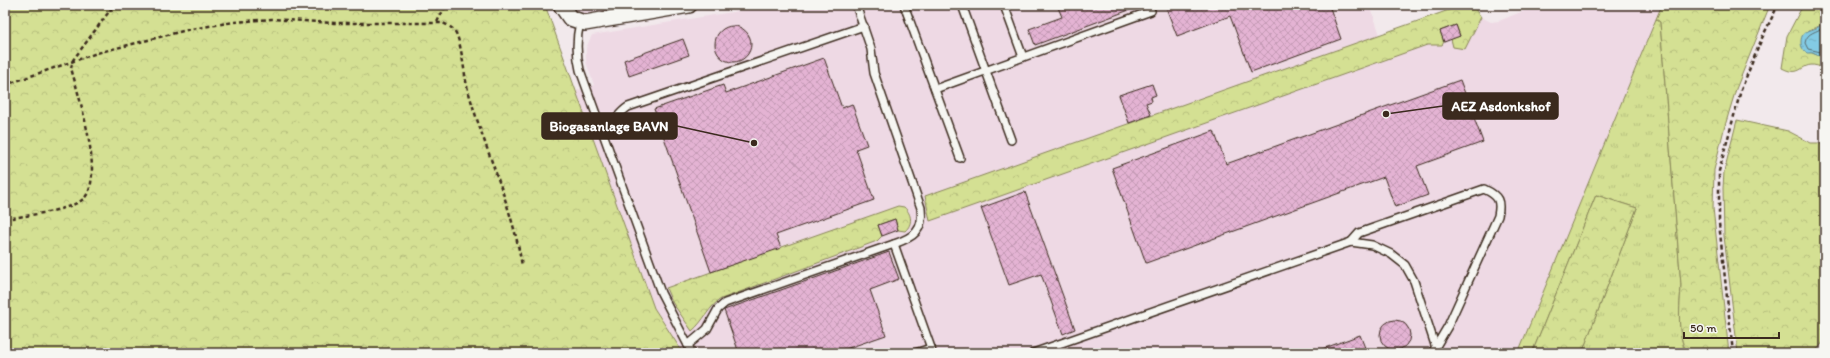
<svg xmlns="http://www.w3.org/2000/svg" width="1830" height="358" font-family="Itim,sans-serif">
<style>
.built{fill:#eed9e4}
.grass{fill:url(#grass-tufts);stroke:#888558}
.forest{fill:url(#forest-crowns);stroke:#888558}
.water{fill:url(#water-ripples);stroke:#668b95}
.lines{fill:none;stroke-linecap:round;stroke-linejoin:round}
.shore{stroke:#586a6d;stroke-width:1}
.building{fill:url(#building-cross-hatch);stroke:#3b2a1e}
.lane-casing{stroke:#3b2a1e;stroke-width:10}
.street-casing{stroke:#3b2a1e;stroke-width:18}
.path{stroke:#3b2a1e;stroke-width:2.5;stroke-dasharray:4 3;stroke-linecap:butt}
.lane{stroke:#f6f6f2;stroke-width:7}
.street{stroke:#f6f6f2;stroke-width:15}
.leader{fill:none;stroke:#3b2a1e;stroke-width:1.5}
.callout-dot{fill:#3b2a1e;stroke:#f6f6f2;stroke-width:1.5}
.callout{fill:#3b2a1e;stroke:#3b2a1e;stroke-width:1.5}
.callout-label{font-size:14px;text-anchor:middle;font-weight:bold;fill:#fff}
</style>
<defs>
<pattern id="grass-tufts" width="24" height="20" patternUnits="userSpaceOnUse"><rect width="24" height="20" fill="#d4e093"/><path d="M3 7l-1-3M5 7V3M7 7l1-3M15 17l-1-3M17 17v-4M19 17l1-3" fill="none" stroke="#b7c07e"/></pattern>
<pattern id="forest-crowns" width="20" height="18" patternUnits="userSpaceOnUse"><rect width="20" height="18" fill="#d4e093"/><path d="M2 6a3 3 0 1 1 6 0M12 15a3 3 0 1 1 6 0" fill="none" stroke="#b7c07e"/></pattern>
<pattern id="water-ripples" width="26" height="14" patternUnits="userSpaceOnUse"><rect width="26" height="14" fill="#83cbe4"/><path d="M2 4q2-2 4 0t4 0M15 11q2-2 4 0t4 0" fill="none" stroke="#72aec3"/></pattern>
<pattern id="building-cross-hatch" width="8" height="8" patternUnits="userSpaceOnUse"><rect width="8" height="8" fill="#e4b3d3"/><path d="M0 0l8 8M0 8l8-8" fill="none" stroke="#c49ab5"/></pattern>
</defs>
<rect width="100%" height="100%" fill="#f2e9ec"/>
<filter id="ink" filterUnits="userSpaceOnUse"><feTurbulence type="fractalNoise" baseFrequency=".025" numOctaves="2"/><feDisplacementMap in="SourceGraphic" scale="8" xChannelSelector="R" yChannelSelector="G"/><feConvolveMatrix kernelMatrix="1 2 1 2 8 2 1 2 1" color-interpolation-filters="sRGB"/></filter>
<g filter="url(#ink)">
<!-- built -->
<g class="built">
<polygon points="568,5 648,5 584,15 575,12"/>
<polygon points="775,5 1370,5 1380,35 1463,5 1472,5 1481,17 1491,22 1499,21 1538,5 1662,5 1518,353 683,353 654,308 576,91 594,85 586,62 586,48 592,35"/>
</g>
<!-- grass -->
<path class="grass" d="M1656,19l4,3 21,263c-1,22 -5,48 6,68h-105l55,-145 -41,-13 -64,158h-14z"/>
<!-- forest -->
<g class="forest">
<polygon points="5,5 545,5 654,308 683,353 5,353"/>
<polygon points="1463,5 1472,5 1481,17 1465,49 1453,47 1451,39 1460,36 1456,25 1440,31 1444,42 1442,45 1427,45 930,221 925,196"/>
<path d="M1662,5h108l-34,84 -12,40 -10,41 -1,38 16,145h-42c-11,-20 -7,-46 -6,-68l-21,-263 -4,-3z"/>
<path d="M1803,5h22c0,17 0,20 -17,25l4,23 13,5v11c-25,-13 -20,11 -43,-1l5,-32z"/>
<polygon points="1737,120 1788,131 1811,143 1825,143 1825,340 1814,353 1738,353 1724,236 1723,188 1724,172"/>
<polygon points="1596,195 1637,208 1582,353 1532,353"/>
<path d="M898,206l6,1c8,7 9,17 1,24l-7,-1 -3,-11 -17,6 4,11 -5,5 -156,58c-11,6 -18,23 -29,32l-20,-29 -6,-14z"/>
</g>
<!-- water -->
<path class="water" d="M1825,19v39l-13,-5h-5c-4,-3 -6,-6 -6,-11 0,-14 13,-10 20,-17 2,-2 3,-4 4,-6z"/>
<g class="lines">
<!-- shore -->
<path class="shore" d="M1825,26c-8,7 -18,5 -20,17l3,6 17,4"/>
</g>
<!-- building -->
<g class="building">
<polygon points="1057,5 1140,5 1140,6 1035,45 1029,29 1062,17"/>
<polygon points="1165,5 1329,5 1341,39 1251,72 1230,16 1177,36"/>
<polygon points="1456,25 1460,36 1444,42 1440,31"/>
<circle cx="733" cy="44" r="18"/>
<polygon points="683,39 689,55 629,76 624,60"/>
<polygon points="824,58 842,108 852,104 867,145 856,149 874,200 776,235 781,248 711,272 654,109 723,85 726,93"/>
<polygon points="1460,80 1483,142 1417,166 1428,195 1395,207 1384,177 1146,263 1112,168 1214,131 1226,164"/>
<polygon points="1152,84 1156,95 1151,97 1152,101 1146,103 1151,115 1129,123 1119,95"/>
<polygon points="1025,192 1075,329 1063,334 1041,274 1009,285 981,208"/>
<polygon points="895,219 898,230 882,236 878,225"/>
<polygon points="889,252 899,279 870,290 886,335 834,353 739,353 724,310"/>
<circle cx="1395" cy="335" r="15"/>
<polygon points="1360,335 1367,353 1314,353 1314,352"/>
</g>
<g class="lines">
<defs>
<g id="lane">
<path d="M856,5l15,44 3,24 47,135c3,23 -7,29 -27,36"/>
<polyline points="904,5 960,158"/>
<polyline points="962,5 1011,140"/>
<polyline points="1004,5 1023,57"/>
<path d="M580,22c-4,17 -4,32 0,48l81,223 31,60"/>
<polyline points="935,89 1151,11"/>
<path d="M602,130c12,-5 15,-16 26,-23l236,-81"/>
<path d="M1351,242l8,-9 125,-44c15,7 17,12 14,27l-50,110 -16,27"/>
<polyline points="688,345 707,329 718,309 725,303 894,244 931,348"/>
<polyline points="915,353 931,348 932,353"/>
<polyline points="1033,353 1351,242 1372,245 1391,254 1405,265 1414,281 1435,345"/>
</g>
<polyline id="street" points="561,5 570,18 585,23 689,5"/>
</defs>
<!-- lane casing -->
<use href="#lane" class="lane-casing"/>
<!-- street casing -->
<use href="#street" class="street-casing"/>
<!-- path -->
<g class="path">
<polyline points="437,22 446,5"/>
<path d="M5,85l92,-32 94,-24 43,-7 38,-3 62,4h109c4,2 8,4 11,7 7,8 10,43 13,56 16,61 45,117 55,180"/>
<path d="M5,219c19,-3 62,-8 77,-19 25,-17 -4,-106 -11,-132l2,-8 41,-55"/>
<polyline points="1733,353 1719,223 1719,171 1741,90 1762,38 1778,5"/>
</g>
<!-- lane -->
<use href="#lane" class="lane"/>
<!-- street -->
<use href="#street" class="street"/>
</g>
</g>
<!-- callouts -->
<path class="leader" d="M1386 114L1443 106M754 143L677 126"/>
<g class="callout-dot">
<circle cx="1386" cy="114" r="4"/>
<circle cx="754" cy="143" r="4"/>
</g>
<g class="callout">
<rect x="1443" y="93" width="115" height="26" rx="4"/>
<rect x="542" y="113" width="135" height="26" rx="4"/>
</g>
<g class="callout-label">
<text x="1501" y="111">AEZ Asdonkshof</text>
<text x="609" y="131">Biogasanlage BAVN</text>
</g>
<!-- margin -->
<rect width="1830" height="358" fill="none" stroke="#f6f6f2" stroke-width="20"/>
<rect x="10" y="10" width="1810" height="338" fill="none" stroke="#3b2a1e" stroke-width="1.5" filter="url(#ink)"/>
<!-- scale -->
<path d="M1684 332v6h95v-6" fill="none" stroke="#3b2a1e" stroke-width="2"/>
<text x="1690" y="332" font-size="12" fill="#3b2a1e" stroke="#f6f6f2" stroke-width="3" paint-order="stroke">50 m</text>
</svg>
